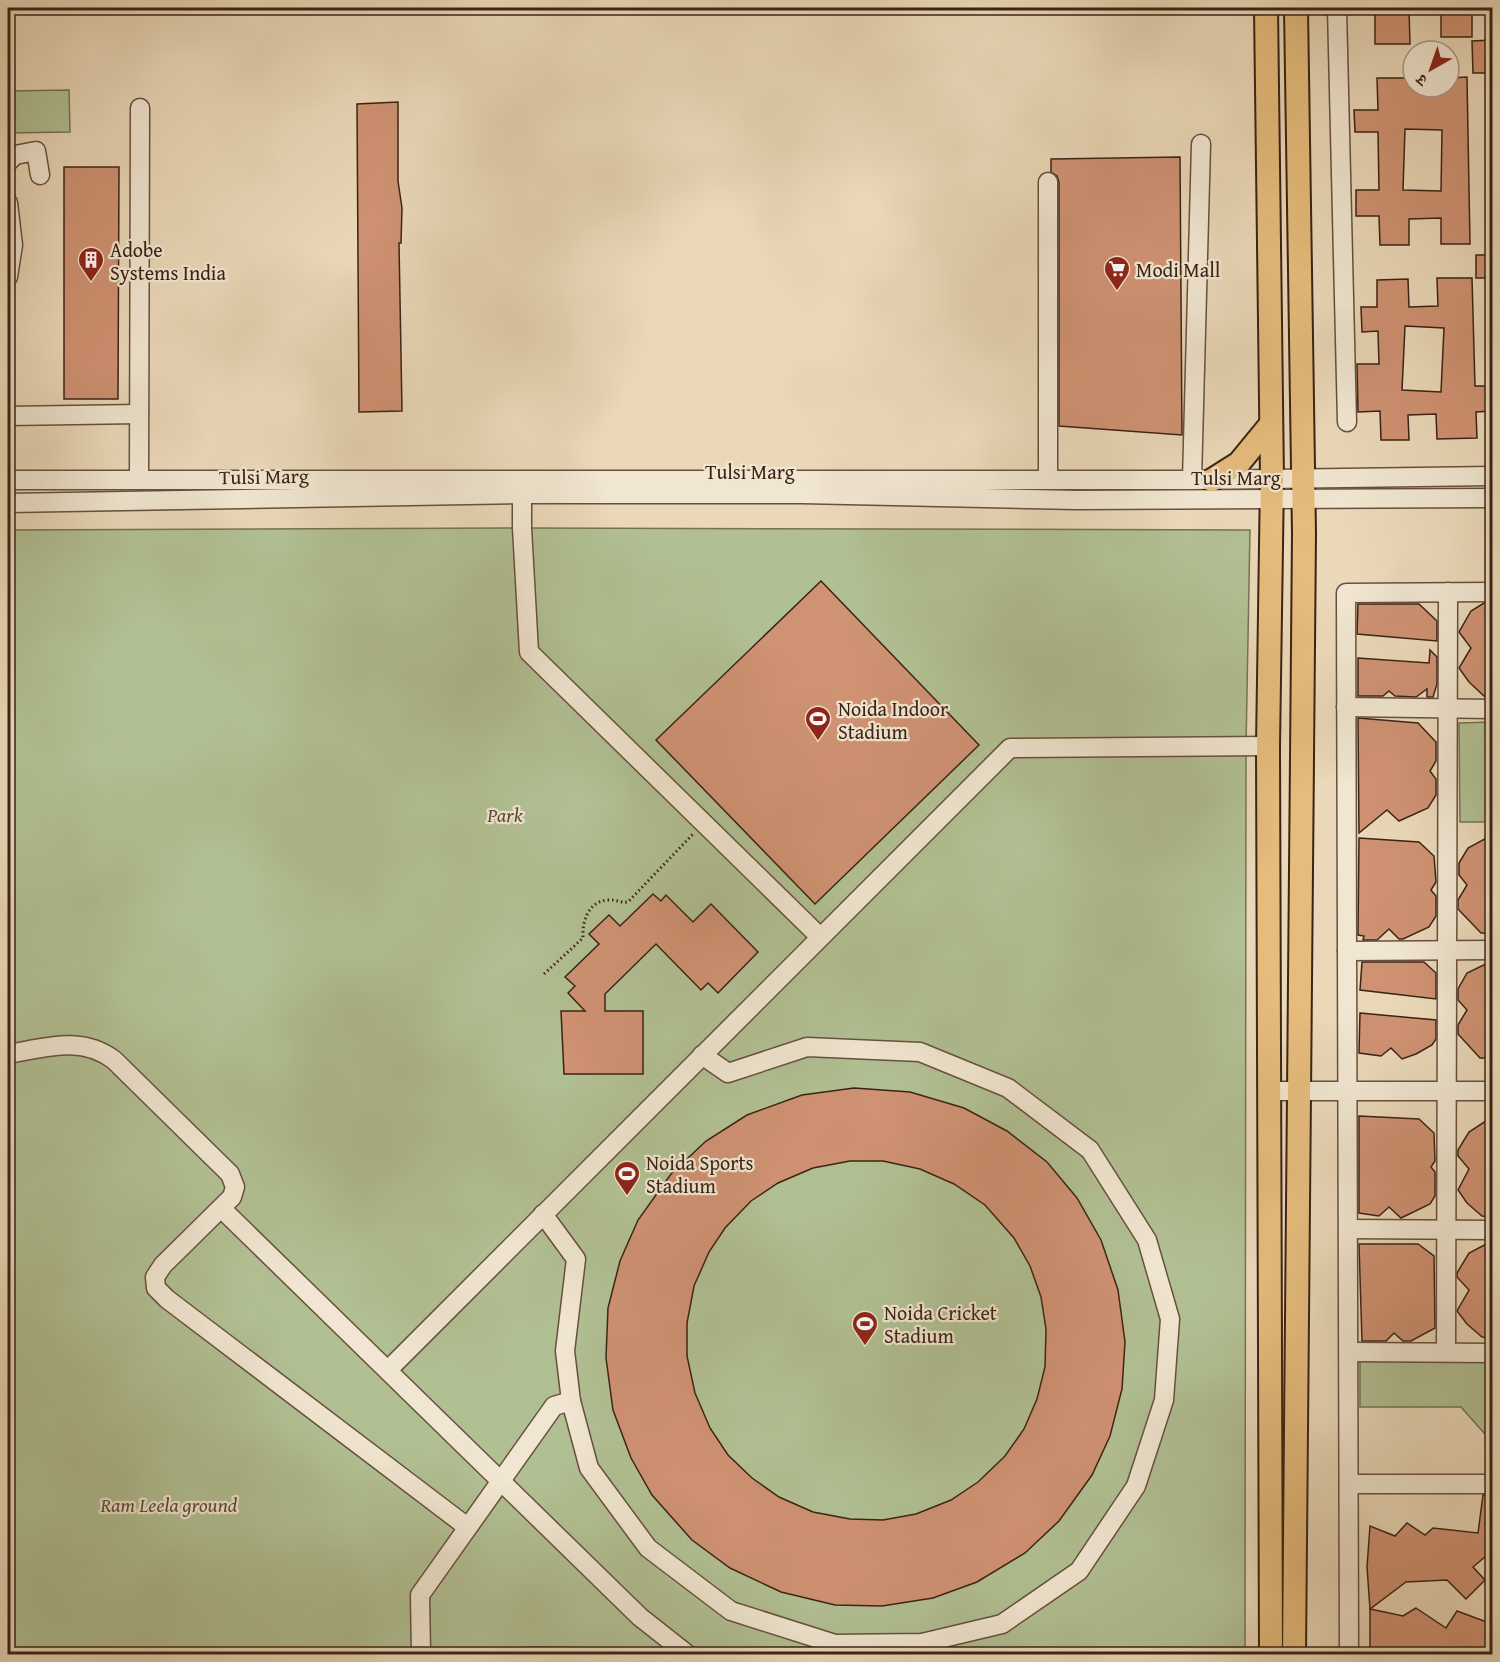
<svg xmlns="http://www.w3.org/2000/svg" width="1500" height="1662" font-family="'Gentium Book Plus','Noto Serif Devanagari',serif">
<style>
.green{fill:#b1c093;stroke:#767254;stroke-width:1.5}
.building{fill:#cf9273;stroke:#3b2315;stroke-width:1.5;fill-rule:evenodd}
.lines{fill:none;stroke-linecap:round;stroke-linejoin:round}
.minor-casing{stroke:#67503e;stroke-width:21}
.major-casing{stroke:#3b2315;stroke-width:26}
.path{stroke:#3b2315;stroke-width:3;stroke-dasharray:1.5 3;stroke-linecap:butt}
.minor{stroke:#f1e6d1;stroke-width:18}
.major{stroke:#e5bc7c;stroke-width:22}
.labels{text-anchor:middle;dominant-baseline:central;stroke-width:4.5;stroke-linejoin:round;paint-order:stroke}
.poi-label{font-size:20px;fill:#3b2315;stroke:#f1e6d1;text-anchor:start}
.street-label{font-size:20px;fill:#3b2315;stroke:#f1e6d1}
.park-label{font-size:20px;font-style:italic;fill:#584a34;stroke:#f1e6d1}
</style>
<rect width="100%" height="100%" fill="#ead8b8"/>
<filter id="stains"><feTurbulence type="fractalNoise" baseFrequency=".00333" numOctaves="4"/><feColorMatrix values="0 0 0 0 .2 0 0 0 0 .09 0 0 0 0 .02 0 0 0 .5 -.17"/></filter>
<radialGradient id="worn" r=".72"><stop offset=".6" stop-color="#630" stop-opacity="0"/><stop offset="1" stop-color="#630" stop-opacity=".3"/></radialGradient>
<!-- green -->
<g class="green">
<polygon points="69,90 70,132 8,133 8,91"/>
<polygon points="522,528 1250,530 1246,746 1245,1654 621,1654 621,1648 526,1647 525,1654 8,1654 8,530"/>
<polygon points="1492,722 1492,822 1460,822 1459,723"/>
<polygon points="1360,1361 1492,1361 1492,1442 1461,1407 1360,1407"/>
</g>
<!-- building -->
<g class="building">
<polygon points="1375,8 1409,8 1410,44 1375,44"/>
<rect x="1441" y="8" width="31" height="29"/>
<polygon points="1492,40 1492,73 1473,73 1472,41"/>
<path d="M1467,77l3,167h-29v-26l-32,1v26h-29l-1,-29h-23v-26h23l-1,-58h-23l-1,-22h24l-1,-32h30v3h6v6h36v-9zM1405,129l37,1 -1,61 -38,-1z"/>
<polygon points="398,102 398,181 402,208 401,243 399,243 402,411 359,412 357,104"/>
<polygon points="1180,157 1182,435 1059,426 1059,182 1057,176 1051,172 1051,159"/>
<polygon points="64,167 119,167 118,399 64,399"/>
<rect x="1476" y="255" width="16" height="23"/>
<path d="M1437,278h35l3,108h17v25l-16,1 1,26 -40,1 -1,-25 -28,1 1,25h-28l-1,-29 -22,1 -1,-48h22l-1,-33 -16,1 -1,-25h16v-27l31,-1 1,28 29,-1zM1405,326l39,2 -3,64 -39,-2z"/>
<polygon points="821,581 979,745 815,904 656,740"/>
<polygon points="1484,603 1492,603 1492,696 1484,696 1469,682 1459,668 1471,648 1459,632 1471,611"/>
<polygon points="1358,604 1419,604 1437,621 1437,641 1357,634"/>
<polygon points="1430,650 1437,657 1437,684 1433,697 1427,697 1427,689 1416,697 1395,696 1389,691 1383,696 1358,696 1358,658 1429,663"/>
<polygon points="1358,718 1418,723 1436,742 1436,761 1430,771 1436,779 1436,795 1428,808 1399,821 1387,810 1359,833"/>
<polygon points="1492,835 1492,933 1481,933 1458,909 1458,900 1467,885 1459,875 1459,863 1468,848"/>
<polygon points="1359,838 1419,842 1434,856 1436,882 1431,890 1436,896 1436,916 1429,927 1403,939 1399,939 1389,929 1377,940 1363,940 1364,936 1358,935"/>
<polygon points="653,894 661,901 666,895 693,922 711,904 758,952 718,993 708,983 701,990 656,944 605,994 605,1011 643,1011 643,1074 564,1074 561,1011 585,1011 568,993 575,986 565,977 599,944 589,934 609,915 620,926"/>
<polygon points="1492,961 1492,1058 1480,1058 1458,1034 1458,1025 1467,1010 1458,1000 1458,989 1467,973"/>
<polygon points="1362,962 1424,962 1436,973 1436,999 1360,990"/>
<polygon points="1360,1013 1436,1020 1436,1039 1432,1045 1416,1054 1402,1059 1391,1048 1381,1056 1359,1053"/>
<path d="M854,1088l56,4 54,16 43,23 40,31 30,36 24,42 17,50 7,52 -3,47 -12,47 -18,39 -33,46 -34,32 -48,29 -44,16 -51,8 -47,-1 -54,-13 -51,-24 -38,-28 -40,-45 -21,-37 -18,-48 -7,-52 2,-50 12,-47 18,-41 33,-46 35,-33 41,-26 55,-20zM850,1161h33l37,8 34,15 31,21 29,33 16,28 11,31 5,32 -1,38 -8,32 -13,30 -19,27 -27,26 -27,18 -35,14 -33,6 -33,-1 -37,-7 -34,-15 -27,-19 -24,-23 -18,-27 -15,-35 -8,-37v-33l7,-37 15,-34 16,-24 26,-27 27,-18 35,-15z"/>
<polygon points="1359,1116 1419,1119 1434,1133 1435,1161 1431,1167 1435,1172 1435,1196 1430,1204 1401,1218 1389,1207 1379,1216 1359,1213"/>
<polygon points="1492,1117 1492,1217 1482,1216 1467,1203 1458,1190 1469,1169 1458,1156 1458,1150 1469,1132"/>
<polygon points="1492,1241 1492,1338 1482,1337 1467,1324 1457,1311 1469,1290 1457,1277 1457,1273 1469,1253"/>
<polygon points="1359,1244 1418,1244 1434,1256 1435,1328 1411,1341 1403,1341 1394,1333 1386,1341 1362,1341"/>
<polygon points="1483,1495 1492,1495 1492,1551 1473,1567 1485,1580 1466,1599 1447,1580 1406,1582 1370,1609 1367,1567 1370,1526 1395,1536 1407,1523 1425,1535 1433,1528 1478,1533"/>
<polygon points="1416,1608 1446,1628 1457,1611 1492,1624 1492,1654 1370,1654 1370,1609 1403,1616"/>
</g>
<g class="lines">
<defs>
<g id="minor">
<polyline points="1337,8 1347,422"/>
<polyline points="8,162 15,155 36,151 40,175"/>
<polyline points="1048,182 1048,480"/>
<polyline points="8,203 13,245 8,277"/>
<polyline points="8,416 139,414"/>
<polyline points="8,480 1192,480 1492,476"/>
<polyline points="139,480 140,108"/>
<polyline points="1192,480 1201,144"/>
<polyline points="522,484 522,528 529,652 820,937"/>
<polyline points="8,503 522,494 802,494 1077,500 1492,498"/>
<polyline points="1346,707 1492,709"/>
<polyline points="1347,951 1492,950"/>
<path d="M8,1054c37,-6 73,-19 106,6l116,114 5,13 -3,10 -69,68 -8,12 1,11 11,11 299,227"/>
<polyline points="1271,1091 1492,1091"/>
<polyline points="222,1209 640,1617 687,1654"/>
<polyline points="543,1214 576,1259 565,1351 571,1401 589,1468 648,1548 731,1611 835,1644 922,1643 1002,1624 1079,1571 1136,1486 1164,1400 1170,1319 1147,1240 1090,1150 1008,1088 920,1052 807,1047 728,1073 702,1055"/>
<polyline points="1349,1229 1492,1230"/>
<polyline points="1349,1352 1492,1353"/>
<polyline points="1446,1352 1448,592"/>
<polyline points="388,1370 1010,748 1268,746"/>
<polyline points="1349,1484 1492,1484"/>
<polyline points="421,1654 420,1595 554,1406 571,1401"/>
<polyline points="1349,1654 1346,593 1492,592"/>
</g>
<g id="major">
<polyline points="1266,8 1272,479 1268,746 1271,1654"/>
<polyline points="1212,480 1239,463 1271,424"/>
<polyline points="1294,1654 1304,534 1296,8"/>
</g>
</defs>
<!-- minor casing -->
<use href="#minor" class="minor-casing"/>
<!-- major casing -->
<use href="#major" class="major-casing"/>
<!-- path -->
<path class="path" d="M544,974l39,-36c-1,-16 5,-37 25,-38 7,-1 12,3 20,2l65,-68"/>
<!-- minor -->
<use href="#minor" class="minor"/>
<!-- major -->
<use href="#major" class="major"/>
</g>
<!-- icons -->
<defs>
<symbol id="building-pin" viewBox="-11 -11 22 30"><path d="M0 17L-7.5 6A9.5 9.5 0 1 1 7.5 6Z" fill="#8f2418" stroke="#f1e6d1"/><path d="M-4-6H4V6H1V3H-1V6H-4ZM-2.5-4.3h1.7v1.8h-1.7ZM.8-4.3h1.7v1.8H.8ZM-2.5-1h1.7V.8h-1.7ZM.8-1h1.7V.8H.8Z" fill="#fff"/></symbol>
<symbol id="supermarket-pin" viewBox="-11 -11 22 30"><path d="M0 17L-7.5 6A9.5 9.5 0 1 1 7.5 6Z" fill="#8f2418" stroke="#f1e6d1"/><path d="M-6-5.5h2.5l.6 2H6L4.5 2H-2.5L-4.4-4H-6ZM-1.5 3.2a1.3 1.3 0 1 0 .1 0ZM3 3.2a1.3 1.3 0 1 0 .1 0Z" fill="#fff"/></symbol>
<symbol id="stadium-pin" viewBox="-11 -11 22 30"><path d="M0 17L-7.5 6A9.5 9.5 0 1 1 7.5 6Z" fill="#8f2418" stroke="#f1e6d1"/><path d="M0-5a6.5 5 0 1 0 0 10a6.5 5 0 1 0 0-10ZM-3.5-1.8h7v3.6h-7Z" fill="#fff"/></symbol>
</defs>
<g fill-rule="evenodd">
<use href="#building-pin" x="76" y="245" width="30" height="40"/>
<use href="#supermarket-pin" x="1102" y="254" width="30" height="40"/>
<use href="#stadium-pin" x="803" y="704" width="30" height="40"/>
<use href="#stadium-pin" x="612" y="1159" width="30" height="40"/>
<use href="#stadium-pin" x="850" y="1309" width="30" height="40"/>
</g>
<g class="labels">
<!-- poi labels -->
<g class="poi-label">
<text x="110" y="249">Adobe<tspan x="110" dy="23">Systems India</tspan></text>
<text x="1136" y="269">Modi Mall</text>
<text x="838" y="708">Noida Indoor<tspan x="838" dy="23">Stadium</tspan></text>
<text x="646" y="1162">Noida Sports<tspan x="646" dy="23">Stadium</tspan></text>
<text x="884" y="1312">Noida Cricket<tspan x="884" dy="23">Stadium</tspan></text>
</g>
<!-- street labels -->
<g class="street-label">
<text x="750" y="471">Tulsi Marg</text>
<text transform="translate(264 476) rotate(-1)">Tulsi Marg</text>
<text x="1236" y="477">Tulsi Marg</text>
</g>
<!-- park labels -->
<g class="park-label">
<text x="505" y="814">Park</text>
<text x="169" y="1504">Ram Leela ground</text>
</g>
</g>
<!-- margin -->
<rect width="1500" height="1662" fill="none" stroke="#ead8b8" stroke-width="30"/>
<rect x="9" y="9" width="1482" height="1644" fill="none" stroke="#3b2315" stroke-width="3"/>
<rect x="15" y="15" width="1470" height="1632" fill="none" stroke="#3b2315" stroke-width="1.5"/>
<!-- north arrow -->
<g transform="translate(1431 69) rotate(220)"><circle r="28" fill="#f1e6d1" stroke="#a89886" stroke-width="1.5"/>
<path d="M0-4.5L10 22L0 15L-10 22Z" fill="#8f2418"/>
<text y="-9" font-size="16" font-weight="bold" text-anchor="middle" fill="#3b2315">उ</text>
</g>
<rect width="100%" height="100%" filter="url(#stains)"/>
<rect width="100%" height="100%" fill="url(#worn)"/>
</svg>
